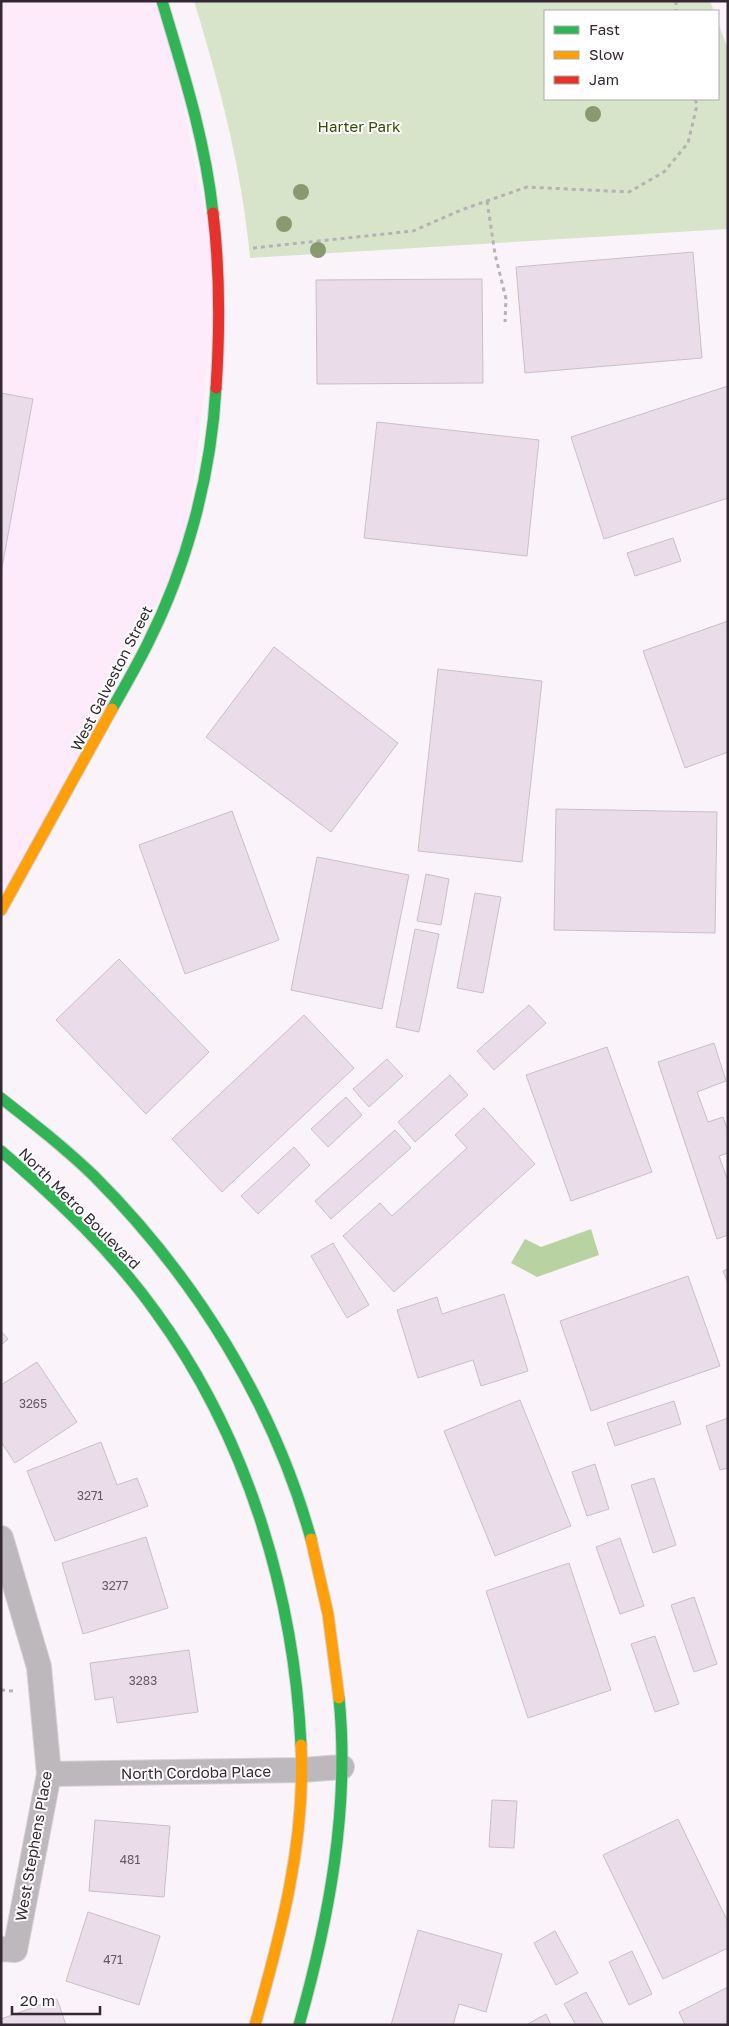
<svg xmlns="http://www.w3.org/2000/svg" width="729" height="2026" font-family="'Golos Text',sans-serif">
<style>
.built{fill:#fdeafb}
.green{fill:#d7e4ca}
.water{fill:#b9d2a1}
.building{fill:#eadde9;stroke:#c8c0c7}
.lines{fill:none;stroke-linecap:round;stroke-linejoin:round}
.street-casing{stroke:#d6d0d5;stroke-width:26}
.fast-casing{stroke:#d6d0d5;stroke-width:13}
.slow-casing{stroke:#d6d0d5;stroke-width:13}
.jam-casing{stroke:#d6d0d5;stroke-width:13}
.path{stroke:#b5b1b5;stroke-width:3;stroke-dasharray:4 4;stroke-linecap:butt}
.street{stroke:#bcb8bc;stroke-width:24}
.fast{stroke:#30b455;stroke-width:11}
.slow{stroke:#ff9f0a;stroke-width:11}
.jam{stroke:#e5322d;stroke-width:11}
.tree{fill:#8a9970}
.labels{text-anchor:middle;dominant-baseline:central;stroke-width:4;stroke-linejoin:round;paint-order:stroke}
.number-label{font-size:12px;fill:#645862}
.park-label{font-size:15px;fill:#2e4f00;stroke:#fff}
.street-label{font-size:15px;fill:#342933;stroke:#fff}
</style>
<rect width="100%" height="100%" fill="#faf4fa"/>
<!-- built -->
<polygon class="built" points="1,1 162,1 218,277 186,547 1,908"/>
<!-- green -->
<path class="green" d="M194,1h516l4,10h-169v88h173v-77l10,27v180l-478,29c-8,-88 -30,-172 -56,-257z"/>
<!-- water -->
<polygon class="water" points="591,1229 599,1255 537,1277 511,1263 525,1239 541,1247"/>
<!-- building -->
<g class="building">
<polygon points="693,252 702,358 525,373 516,267"/>
<polygon points="482,279 483,383 317,384 316,280"/>
<polygon points="728,386 728,498 604,539 571,437"/>
<polygon points="1,393 33,399 1,573"/>
<polygon points="377,422 539,440 527,556 364,538"/>
<polygon points="673,538 681,561 635,576 627,553"/>
<polygon points="728,621 728,752 685,768 643,651"/>
<polygon points="274,647 398,743 331,832 206,737"/>
<polygon points="438,669 542,681 522,862 418,851"/>
<polygon points="556,809 717,812 715,933 554,930"/>
<polygon points="232,811 279,940 185,974 139,845"/>
<polygon points="317,857 409,875 382,1009 291,990"/>
<polygon points="426,874 449,879 441,925 417,921"/>
<polygon points="475,893 501,897 483,993 457,988"/>
<polygon points="415,929 439,934 419,1032 396,1027"/>
<polygon points="119,959 209,1052 146,1114 56,1020"/>
<polygon points="529,1005 546,1023 494,1070 477,1051"/>
<polygon points="304,1015 354,1068 222,1192 172,1139"/>
<polygon points="714,1043 726,1081 697,1092 708,1122 723,1117 728,1131 728,1153 719,1156 728,1181 728,1235 717,1239 658,1062"/>
<polygon points="607,1047 652,1172 571,1201 526,1075"/>
<polygon points="387,1059 403,1076 369,1107 353,1089"/>
<polygon points="450,1075 468,1095 415,1142 398,1122"/>
<polygon points="346,1097 362,1115 328,1147 311,1129"/>
<polygon points="484,1108 535,1164 394,1292 343,1236 380,1203 392,1216 467,1148 455,1135"/>
<polygon points="395,1130 411,1148 331,1219 315,1201"/>
<polygon points="294,1147 310,1165 258,1214 241,1196"/>
<polygon points="333,1243 369,1305 347,1318 311,1256"/>
<polygon points="728,1269 728,1283 723,1271"/>
<polygon points="688,1276 720,1366 591,1411 560,1321"/>
<polygon points="504,1294 528,1371 481,1386 473,1360 418,1378 397,1310 437,1297 442,1314"/>
<polygon points="1,1331 8,1339 1,1345"/>
<polygon points="37,1362 77,1422 15,1463 1,1442 1,1385"/>
<polygon points="520,1400 571,1526 495,1556 444,1431"/>
<polygon points="674,1401 681,1424 615,1446 607,1423"/>
<polygon points="728,1418 728,1468 720,1470 706,1426"/>
<polygon points="101,1442 117,1485 137,1478 148,1506 55,1541 27,1471"/>
<polygon points="595,1464 609,1509 587,1516 572,1472"/>
<polygon points="654,1478 676,1545 653,1553 631,1485"/>
<polygon points="146,1537 168,1608 83,1634 62,1563"/>
<polygon points="620,1538 644,1606 620,1614 596,1547"/>
<polygon points="569,1563 611,1690 528,1718 486,1591"/>
<polygon points="694,1597 717,1664 694,1672 671,1605"/>
<polygon points="655,1636 679,1704 655,1712 631,1644"/>
<polygon points="189,1650 198,1712 117,1723 113,1697 95,1700 90,1663"/>
<polygon points="492,1800 517,1801 514,1848 489,1847"/>
<polygon points="678,1819 728,1922 728,1948 663,1979 603,1855"/>
<polygon points="95,1820 170,1826 164,1897 89,1891"/>
<polygon points="88,1912 160,1936 139,2005 66,1981"/>
<polygon points="418,1930 502,1954 486,2012 459,2004 453,2025 391,2025"/>
<polygon points="555,1931 578,1973 556,1985 534,1943"/>
<polygon points="632,1951 652,1994 629,2005 609,1962"/>
<polygon points="728,1987 728,2025 685,2025 679,2012"/>
<polygon points="586,1992 604,2025 576,2025 564,2004"/>
<polygon points="57,1999 66,2025 3,2025 1,2019"/>
<polygon points="546,2014 551,2025 526,2025"/>
</g>
<g class="lines">
<defs>
<g id="street">
<polyline points="1,1538 39,1667 49,1774 15,1950 1,1949"/>
<polyline points="49,1774 302,1770 342,1767"/>
</g>
<g id="fast">
<path d="M162,1c21,70 43,138 51,212"/>
<path d="M112,709c12,-21 24,-42 35,-64 40,-79 64,-169 69,-257"/>
<path d="M1,1098c32,25 64,50 93,78 100,100 179,226 217,363"/>
<path d="M1,1151c56,48 111,100 154,160 91,124 139,281 146,434"/>
<path d="M299,2025c30,-106 51,-217 40,-327"/>
</g>
<g id="slow">
<polyline points="1,910 112,709"/>
<polyline points="311,1539 328,1614 339,1698"/>
<path d="M255,2025c26,-91 51,-185 46,-280"/>
</g>
<path id="jam" d="M213,213c7,58 7,116 3,175"/>
</defs>
<!-- street casing -->
<use href="#street" class="street-casing"/>
<!-- fast casing -->
<use href="#fast" class="fast-casing"/>
<!-- slow casing -->
<use href="#slow" class="slow-casing"/>
<!-- jam casing -->
<use href="#jam" class="jam-casing"/>
<!-- path -->
<g class="path">
<polyline points="676,1 676,11"/>
<polyline points="487,201 495,254 506,299 505,322"/>
<polyline points="253,248 413,231 461,210 527,187 629,192 664,172 688,143 697,105 695,99"/>
<polyline points="1,1690 13,1691"/>
</g>
<!-- street -->
<use href="#street" class="street"/>
<!-- fast -->
<use href="#fast" class="fast"/>
<!-- slow -->
<use href="#slow" class="slow"/>
<!-- jam -->
<use href="#jam" class="jam"/>
</g>
<!-- trees -->
<g class="tree">
<circle cx="593" cy="114" r="8"/>
<circle cx="301" cy="192" r="8"/>
<circle cx="284" cy="224" r="8"/>
<circle cx="318" cy="250" r="8"/>
</g>
<g class="labels">
<!-- number labels -->
<g class="number-label">
<text x="33" y="1403">3265</text>
<text x="90" y="1495">3271</text>
<text x="115" y="1585">3277</text>
<text x="143" y="1680">3283</text>
<text x="130" y="1859">481</text>
<text x="113" y="1959">471</text>
</g>
<!-- park labels -->
<g class="park-label">
<text x="359" y="126">Harter Park</text>
</g>
<!-- street labels -->
<g class="street-label">
<text transform="translate(111 678) rotate(-63)">West Galveston Street</text>
<text transform="translate(80 1208) rotate(45)">North Metro Boulevard</text>
<text transform="translate(196 1772) rotate(-1)">North Cordoba Place</text>
<text transform="translate(33 1846) rotate(-80)">West Stephens Place</text>
</g>
</g>
<!-- border -->
<rect width="729" height="2026" fill="none" stroke="#342933" stroke-width="5"/>
<!-- legend -->
<rect x="544" y="10" width="175" height="90" fill="#ffffff" stroke="#aea9ad"/>
<rect x="554" y="26" width="25" height="8" fill="#30b455" stroke="#aea9ad"/>
<text x="589" y="35" font-size="15" fill="#342933">Fast</text>
<rect x="554" y="51" width="25" height="8" fill="#ff9f0a" stroke="#aea9ad"/>
<text x="589" y="60" font-size="15" fill="#342933">Slow</text>
<rect x="554" y="76" width="25" height="8" fill="#e5322d" stroke="#aea9ad"/>
<text x="589" y="85" font-size="15" fill="#342933">Jam</text>
<!-- scale -->
<path d="M12 2006v8h88v-8" fill="none" stroke="#342933" stroke-width="2.5"/>
<text x="20" y="2006" font-size="15" fill="#342933" stroke="#ffffff" stroke-width="4" paint-order="stroke">20 m</text>
</svg>
